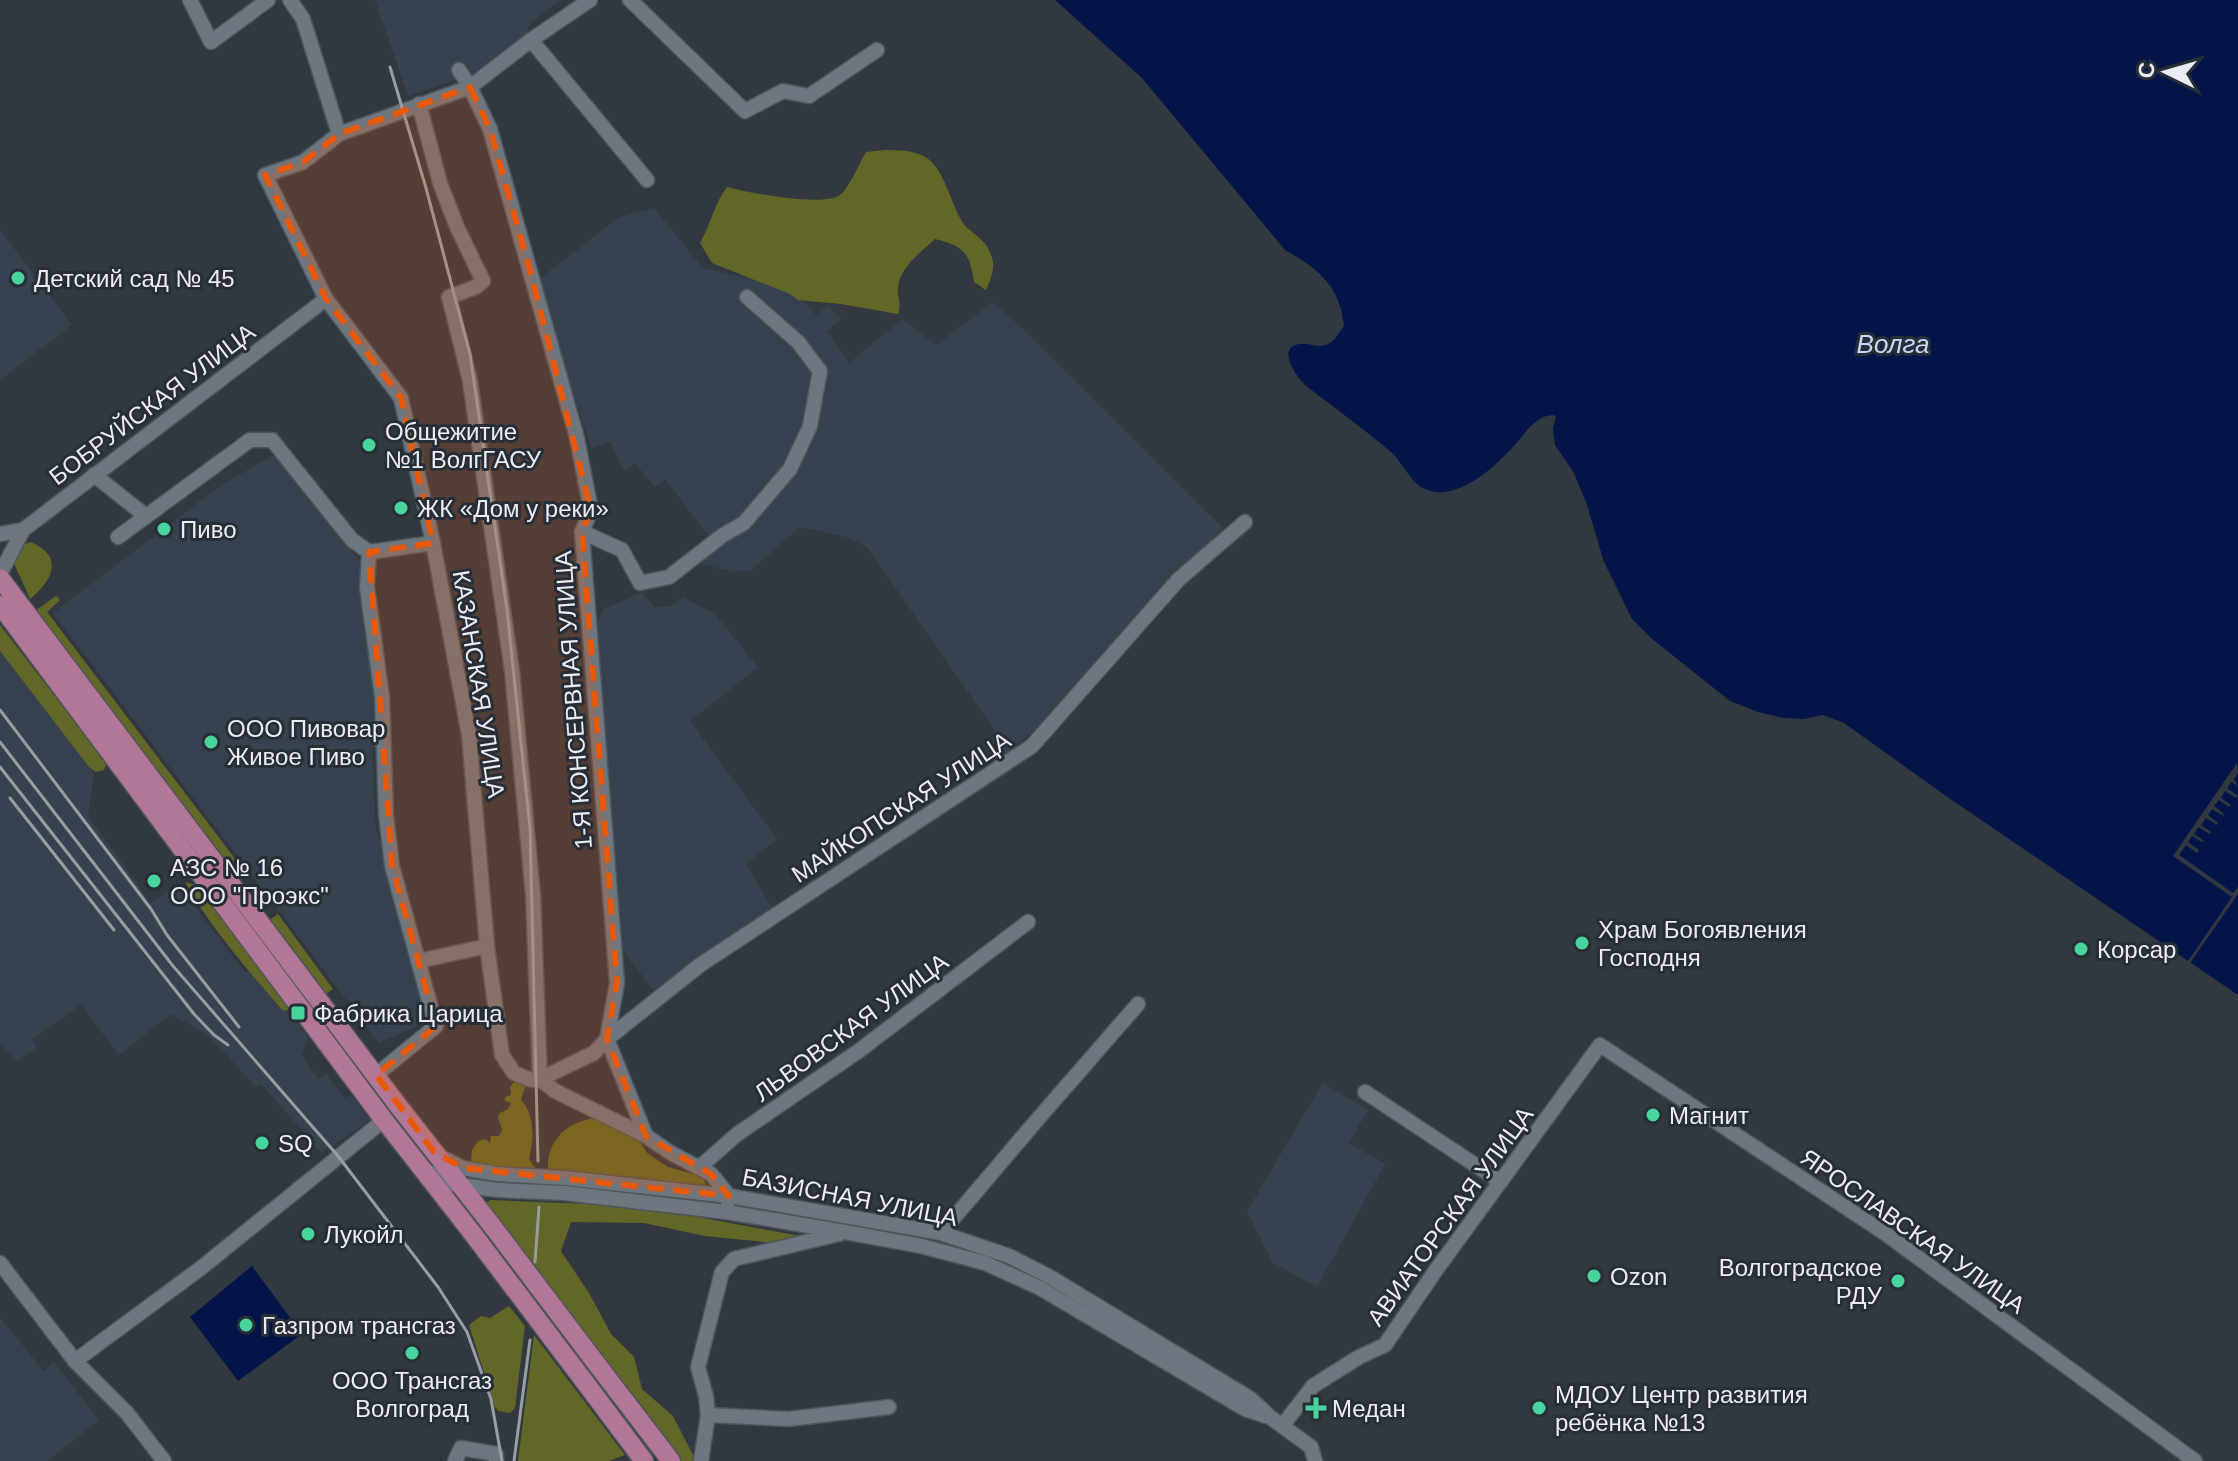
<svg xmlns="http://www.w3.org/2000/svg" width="2238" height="1461" font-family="Helvetica,sans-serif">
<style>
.built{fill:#36424f}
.green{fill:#626727}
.water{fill:#041649}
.pier{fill:#313840}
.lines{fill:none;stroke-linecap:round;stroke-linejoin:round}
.minor-casing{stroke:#4f555c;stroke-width:17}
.major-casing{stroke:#4f555c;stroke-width:21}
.minor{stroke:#6e767f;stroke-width:14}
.major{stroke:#b27696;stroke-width:18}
.rail{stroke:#989da4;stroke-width:3}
.minor-bridge-casing{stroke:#4f555c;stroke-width:17;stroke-linecap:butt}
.major-bridge-casing{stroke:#4f555c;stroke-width:21;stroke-linecap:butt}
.minor-bridge{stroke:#6e767f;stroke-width:14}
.major-bridge{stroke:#b27696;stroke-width:18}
.marked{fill:#e8590c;fill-opacity:0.2;stroke:#e8590c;stroke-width:6;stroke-dasharray:16 10;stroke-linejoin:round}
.poi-dot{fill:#48d49d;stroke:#272e36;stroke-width:3}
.labels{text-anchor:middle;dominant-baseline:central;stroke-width:6;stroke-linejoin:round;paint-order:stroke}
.poi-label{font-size:24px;fill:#e9edf3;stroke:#272e36;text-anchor:start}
.street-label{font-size:24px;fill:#e9edf3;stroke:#272e36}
.water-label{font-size:26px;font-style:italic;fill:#c6d8fa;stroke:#272e36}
</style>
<rect width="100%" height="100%" fill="#313840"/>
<!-- built -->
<g class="built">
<polygon points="375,0 560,0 529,24 526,36 479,72 408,96"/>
<polygon points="654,208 703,268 793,288 816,315 828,305 841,319 827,331 849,363 902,319 936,345 993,302 1021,327 1223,528 1058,710 992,767 993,728 867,547 846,537 800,527 751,570 734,572 697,563 674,583 665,586 655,586 713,542 665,479 655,487 635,463 624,472 611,442 591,448 537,281 619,217"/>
<polygon points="0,230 72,325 0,380"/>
<polygon points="278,453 362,564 382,741 372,749 376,828 432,1019 379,1043 53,613 224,483"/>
<polygon points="642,592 654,607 671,606 683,597 715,614 758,667 690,721 777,839 746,864 771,906 778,903 781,907 653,990 621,948 597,622 604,609"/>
<polygon points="0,651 94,773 88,816 151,903 178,884 245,972 254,967 308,1036 302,1056 318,1079 326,1074 344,1098 351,1095 370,1120 322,1153 261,1084 257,1088 208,1035 171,1014 119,1055 81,1005 32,1039 37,1048 17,1061 0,1045"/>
<polygon points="1323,1083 1368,1110 1349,1143 1385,1164 1317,1287 1273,1263 1247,1211"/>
<polygon points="0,1318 44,1371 54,1362 99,1420 47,1461 0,1461"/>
</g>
<!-- green -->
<g class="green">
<path d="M885,150c14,0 30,0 42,8 16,10 24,44 33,60 6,14 24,17 31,37 5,11 0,25 -5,35l-12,-8c-4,-29 -10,-36 -39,-43 -14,13 -35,28 -37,48 -1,11 4,14 0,27l-57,-10 -43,-4 -8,-6 -78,-31 -12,-20c11,-19 14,-39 27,-56 22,6 96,20 113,8 8,-5 20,-33 26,-43z"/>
<path d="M31,542c34,15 21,39 -1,57l-18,-40 9,-14z"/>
<polygon points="56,596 60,600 47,612 246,873 235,881 32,613"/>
<polygon points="0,625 101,756 106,765 104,770 96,772 89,767 0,651"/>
<path d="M185,882l14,4 91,123 -7,2c-35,-41 -71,-81 -98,-129z"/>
<polygon points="278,914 333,989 321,998 265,923"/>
<path d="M517,1078l10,3 -6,19c14,14 13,40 8,59l6,9 -42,-2 -22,-4 1,-12 6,-9 8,-2 4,5 1,-8h8l3,-6 -4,-13 2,-4 8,-4 3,-6 -6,-2v-4l6,-2 -1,-8z"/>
<path d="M597,1118l39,17 11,18 21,14 35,10 3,7 -3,3 -155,-17c-2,-30 21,-50 49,-52z"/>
<polygon points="491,1200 588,1204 675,1213 801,1236 785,1244 705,1236 644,1223 571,1222 561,1251 589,1293 611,1334 634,1357 642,1389 673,1416 696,1461 676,1461 489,1209 486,1202"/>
<polygon points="509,1306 525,1326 515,1408 510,1413 498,1411 495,1407 469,1325 481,1316 490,1318"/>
<polygon points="534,1335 625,1455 609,1461 518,1461"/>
</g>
<!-- water -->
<g class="water">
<path d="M1055,0h1183v995l-292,-199 -102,-73 -21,-8 -19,4 -21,-1 -25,-6 -28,-11 -79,-63 -19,-19 -28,-57 -17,-57 -13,-32 -19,-28 -2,-17 3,-11 -2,-2c-20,0 -30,21 -42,33 -19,21 -60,58 -91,39 -11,-7 -18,-23 -28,-33 -27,-24 -59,-46 -88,-69 -8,-8 -30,-38 -5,-41 9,-1 17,4 26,1 9,-3 13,-13 18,-19 -4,-41 -27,-58 -59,-76l-143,-172z"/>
<polygon points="252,1266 302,1334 238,1381 190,1317"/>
</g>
<!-- pier -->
<polygon class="pier" points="2237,763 2238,773 2234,779 2238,786 2231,782 2227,788 2238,796 2236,798 2225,791 2221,798 2231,805 2229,807 2219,800 2214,806 2224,814 2223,816 2212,809 2208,815 2218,823 2217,825 2206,818 2201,825 2211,832 2210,834 2198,827 2194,834 2204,841 2202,842 2192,836 2188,842 2199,850 2197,853 2186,845 2179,855 2233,893 2238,887 2238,894 2190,963 2188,961 2232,897 2173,856"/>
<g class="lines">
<defs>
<g id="minor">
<polyline points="190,0 211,42 268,0"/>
<polyline points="290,0 303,19 339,134"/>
<polyline points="590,0 531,40 470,87 339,134 303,162 265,175 326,299 401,398 433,543 469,735 487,946 502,1055 514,1073 531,1080 540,1079 594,1053 607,1039 700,965 1032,746 1179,579 1245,522"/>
<polyline points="630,0 745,111 783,91 809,96 877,50"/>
<polyline points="531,40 647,180"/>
<polyline points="459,70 470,87 490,129 577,438 591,510 582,532 617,983 607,1039 646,1136"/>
<polyline points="419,104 440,183 457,227 483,281 476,287 449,297 470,381 512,671 533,895 540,1079"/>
<polyline points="94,475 146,516"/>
<polyline points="582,532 622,550 640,583 669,577 723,535 744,523 790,469 810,426 820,371 798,342 747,297"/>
<polyline points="0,534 23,530 326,299"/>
<polyline points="118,537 250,440 272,440 352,540 369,552 367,587 382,697 386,815 392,866 436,1026 376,1075"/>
<polyline points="369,552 433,543"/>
<polyline points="0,574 23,530"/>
<polyline points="419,961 487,946"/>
<polyline points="540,1079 555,1091 646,1136 671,1153 711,1174 729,1196 728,1202"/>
<polyline points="1365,1092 1501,1182"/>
<polyline points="441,1157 463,1168 497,1174"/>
<polyline points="700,1167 736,1135 860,1050 1028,922"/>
<polyline points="429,1172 451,1184 499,1190"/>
<polyline points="565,1178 729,1196 941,1233 1009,1256 1050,1277 1251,1399 1270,1417 1311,1447 1315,1461"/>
<polyline points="564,1193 727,1212 845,1232 921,1246 985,1263 1040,1288 1245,1409 1266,1416"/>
<polyline points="941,1233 1037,1120 1138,1004"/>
<polyline points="839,1234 734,1259 722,1272 698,1367 706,1396 708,1415 789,1419 889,1407"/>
<polyline points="0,1263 75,1361 127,1413 164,1461"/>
<polyline points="75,1361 201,1268 384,1120"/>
<polyline points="1283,1425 1313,1386 1359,1357 1385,1345 1436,1270 1600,1045 1886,1234 2195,1461"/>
<polyline points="455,1461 461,1448 496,1454 496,1461"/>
<polyline points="701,1461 708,1415"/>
</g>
<g id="major">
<polyline points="0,578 400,1108 490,1223"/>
<polyline points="0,605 384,1120 473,1234"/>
<polyline points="599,1367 671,1461"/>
<polyline points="584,1381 644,1461"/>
</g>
</defs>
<!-- minor casing -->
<use href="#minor" class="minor-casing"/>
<!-- major casing -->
<use href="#major" class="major-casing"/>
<!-- minor -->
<use href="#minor" class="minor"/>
<!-- major -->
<use href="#major" class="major"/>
<!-- rail -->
<g class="rail">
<polyline points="390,67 426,188 470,354 507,610 530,828 538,1161"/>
<polyline points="0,710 151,909 167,935 239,1027"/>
<polyline points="0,742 173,966 338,1156 438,1287 467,1332 491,1399 502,1461"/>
<polyline points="0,767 194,1014 214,1035 228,1045"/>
<polyline points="10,798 114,930"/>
<polyline points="535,1262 539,1207"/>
<polyline points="514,1461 530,1340"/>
</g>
<defs>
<g id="minor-bridge">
<polyline points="497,1174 565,1178"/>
<polyline points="499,1190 564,1193"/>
</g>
<g id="major-bridge">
<polyline points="490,1223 599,1367"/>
<polyline points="473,1234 584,1381"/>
</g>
</defs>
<!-- minor-bridge casing -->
<use href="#minor-bridge" class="minor-bridge-casing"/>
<!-- major-bridge casing -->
<use href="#major-bridge" class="major-bridge-casing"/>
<!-- minor-bridge -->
<use href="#minor-bridge" class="minor-bridge"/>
<!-- major-bridge -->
<use href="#major-bridge" class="major-bridge"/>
</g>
<!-- marked area -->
<path class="marked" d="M470,87l20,42 40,141 61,240 -9,22 35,451 -10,56 39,97 65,38 18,22 -266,-28 -29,-16 -58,-77 60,-49 -44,-160 -23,-314 64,-9 -32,-145 -75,-99 -61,-124 38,-13 36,-28z"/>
<!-- markers -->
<g class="poi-dot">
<circle cx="18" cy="278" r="8"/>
<circle cx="369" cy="445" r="8"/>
<circle cx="401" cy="508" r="8"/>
<circle cx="164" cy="529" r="8"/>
<circle cx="211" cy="742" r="8"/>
<circle cx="154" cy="881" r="8"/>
<circle cx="1582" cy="943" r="8"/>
<circle cx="2081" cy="949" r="8"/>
<rect x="290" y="1005" width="16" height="16" rx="4"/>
<circle cx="1653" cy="1115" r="8"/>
<circle cx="262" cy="1143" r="8"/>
<circle cx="308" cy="1234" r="8"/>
<circle cx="1594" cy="1276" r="8"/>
<circle cx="1898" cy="1281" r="8"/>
<circle cx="246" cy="1325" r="8"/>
<circle cx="412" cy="1353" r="8"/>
<path d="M1312 1396h8v8h8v8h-8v8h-8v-8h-8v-8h8z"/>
<circle cx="1539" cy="1408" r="8"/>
</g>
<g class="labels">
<!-- poi labels -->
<g class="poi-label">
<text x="34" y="278">Детский сад № 45</text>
<text x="385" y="431">Общежитие<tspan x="385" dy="28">№1 ВолгГАСУ</tspan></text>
<text x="417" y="508">ЖК «Дом у реки»</text>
<text x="180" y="529">Пиво</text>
<text x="227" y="728">ООО Пивовар<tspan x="227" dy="28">Живое Пиво</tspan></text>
<text x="170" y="867">АЗС № 16<tspan x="170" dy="28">ООО "Проэкс"</tspan></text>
<text x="1598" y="929">Храм Богоявления<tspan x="1598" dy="28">Господня</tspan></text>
<text x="2097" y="949">Корсар</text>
<text x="314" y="1013">Фабрика Царица</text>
<text x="1669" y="1115">Магнит</text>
<text x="278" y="1143">SQ</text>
<text x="324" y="1234">Лукойл</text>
<text x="1882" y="1267" text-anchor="end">Волгоградское<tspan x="1882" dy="28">РДУ</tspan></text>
<text x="1610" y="1276">Ozon</text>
<text x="262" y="1325">Газпром трансгаз</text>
<text x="412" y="1380" text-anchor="middle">ООО Трансгаз<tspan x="412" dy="28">Волгоград</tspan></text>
<text x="1555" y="1394">МДОУ Центр развития<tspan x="1555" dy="28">ребёнка №13</tspan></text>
<text x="1332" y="1408">Медан</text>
</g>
<!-- street labels -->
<g class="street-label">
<text transform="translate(152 404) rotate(-37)">БОБРУЙСКАЯ УЛИЦА</text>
<text transform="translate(479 684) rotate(81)">КАЗАНСКАЯ УЛИЦА</text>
<text transform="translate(573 700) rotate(-94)">1-Я КОНСЕРВНАЯ УЛИЦА</text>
<text transform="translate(901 807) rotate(-33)">МАЙКОПСКАЯ УЛИЦА</text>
<text transform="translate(851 1027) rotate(-36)">ЛЬВОВСКАЯ УЛИЦА</text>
<text transform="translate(850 1197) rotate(11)">БАЗИСНАЯ УЛИЦА</text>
<text transform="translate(1450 1216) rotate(-54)">АВИАТОРСКАЯ УЛИЦА</text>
<text transform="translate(1913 1231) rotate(35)">ЯРОСЛАВСКАЯ УЛИЦА</text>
</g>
<!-- water labels -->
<g class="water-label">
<text x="1893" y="344">Волга</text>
</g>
</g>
<!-- north arrow -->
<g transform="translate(2166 72) rotate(275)" stroke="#272e36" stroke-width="6" paint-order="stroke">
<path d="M0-6L14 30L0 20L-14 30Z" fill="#e9edf3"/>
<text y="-12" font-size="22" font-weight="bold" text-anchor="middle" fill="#e9edf3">С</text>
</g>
</svg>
